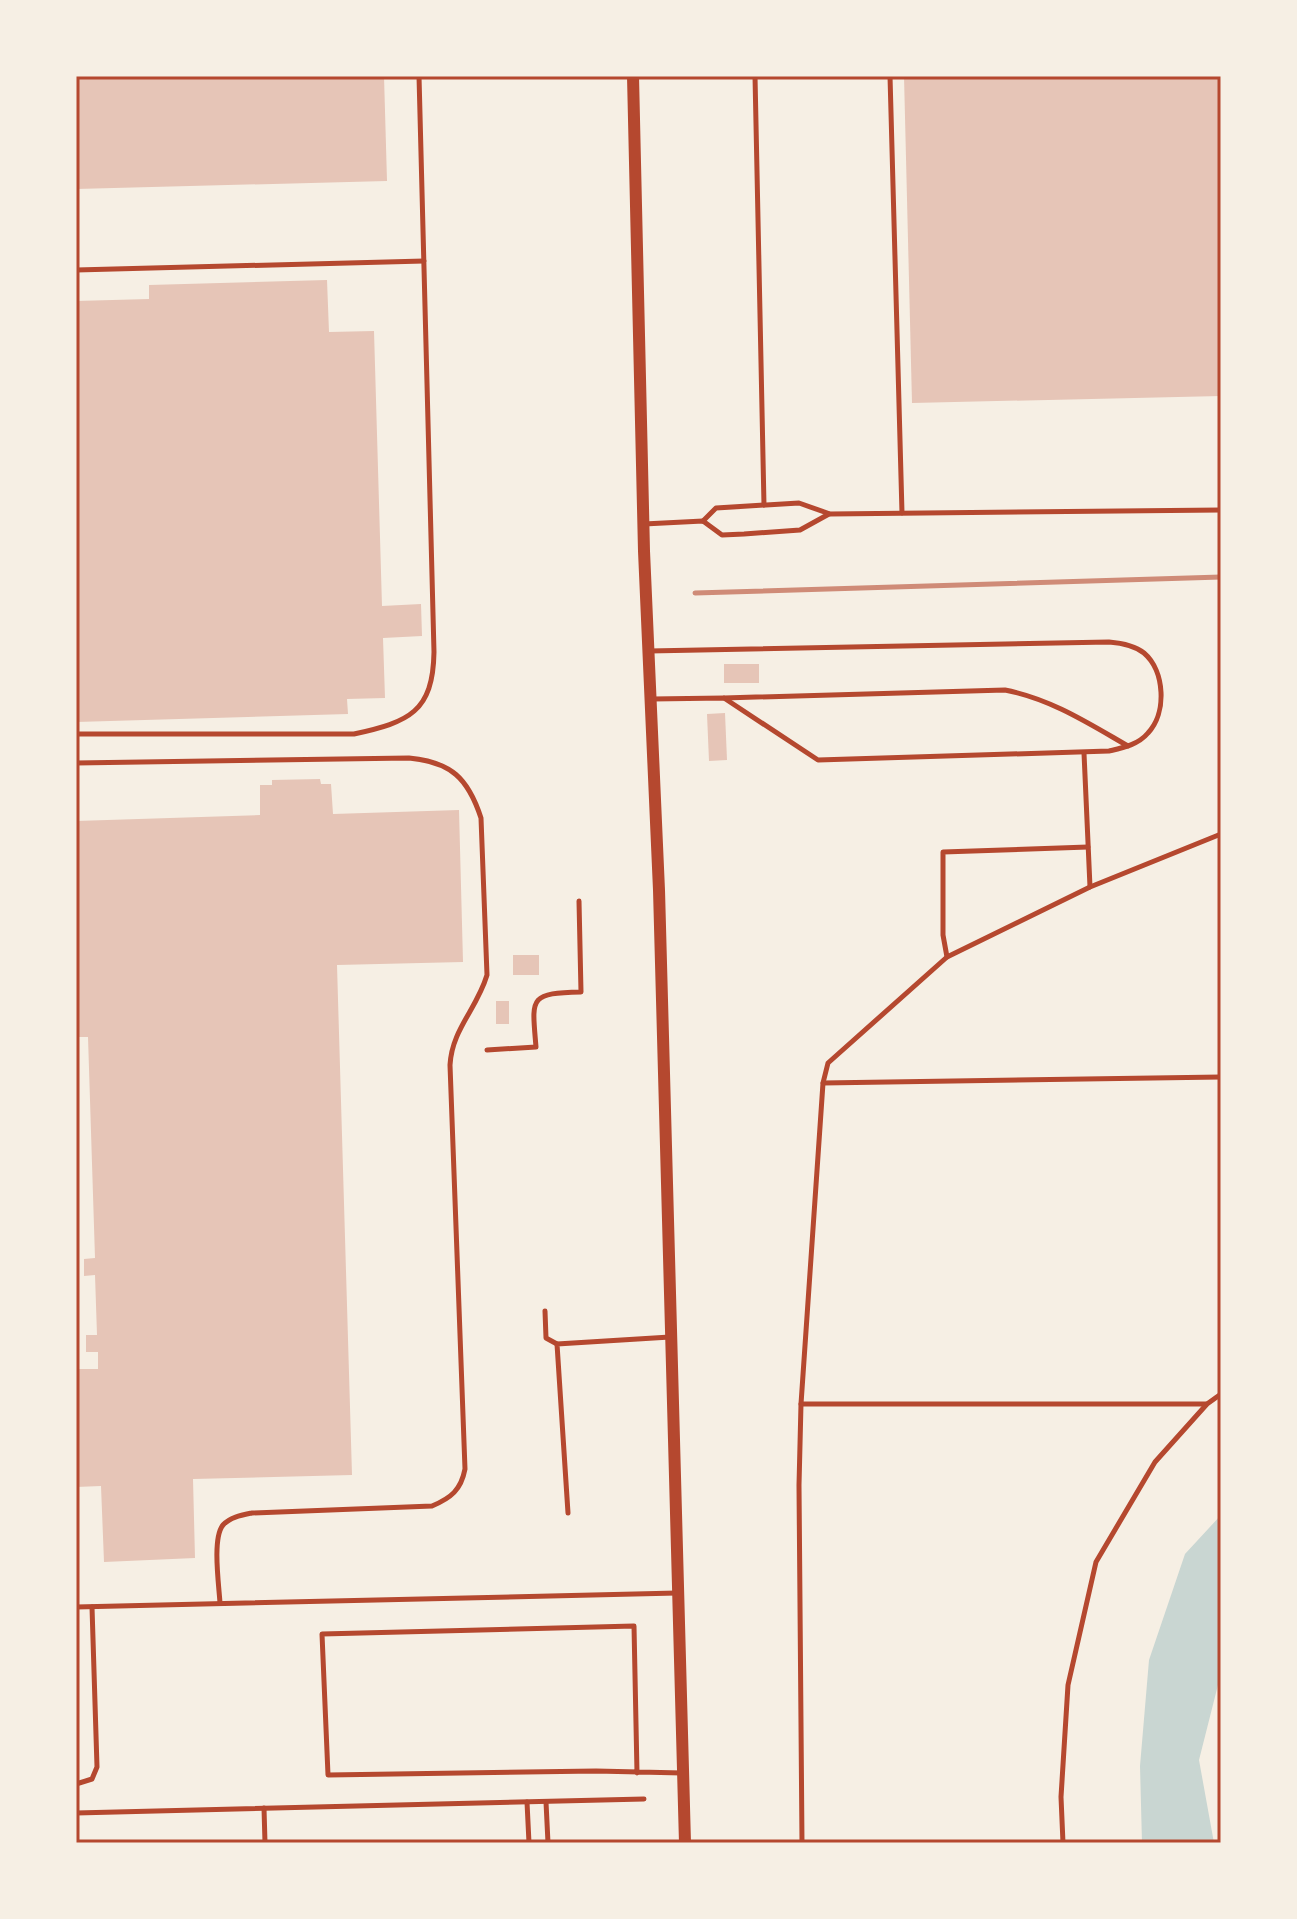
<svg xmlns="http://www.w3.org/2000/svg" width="1297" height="1919" font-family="Bitter,serif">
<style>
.water{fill:#c9d6d2}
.building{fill:#e6c5b7}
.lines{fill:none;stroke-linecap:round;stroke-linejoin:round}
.service{stroke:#b5482f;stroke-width:5}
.tertiary{stroke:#b5482f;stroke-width:12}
.rail{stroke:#cf8b77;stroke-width:5}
.neatline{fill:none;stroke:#b5482f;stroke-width:3}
</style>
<rect width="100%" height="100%" fill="#f6efe4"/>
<!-- water -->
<polygon class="water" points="1221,1515 1221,1673 1199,1760 1214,1843 1142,1843 1140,1766 1149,1660 1185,1554"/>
<!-- building -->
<g class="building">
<polygon points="76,76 384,76 387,181 76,189"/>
<polygon points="904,76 1221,76 1221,396 912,403"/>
<polygon points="327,280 329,332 374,331 382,606 421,604 422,636 383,638 385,698 347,699 348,714 76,722 76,301 149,299 149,285"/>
<rect x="724" y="664" width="35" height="19"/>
<polygon points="725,713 727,760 709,761 707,714"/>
<polygon points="320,779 321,784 331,784 333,814 459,810 463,962 337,965 352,1475 193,1479 195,1558 104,1562 101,1486 76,1487 76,1369 98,1369 98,1352 86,1352 86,1335 97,1335 95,1275 84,1276 84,1259 95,1258 88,1037 76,1037 76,821 260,815 260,785 272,785 272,780"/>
<rect x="513" y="955" width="26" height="20"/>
<rect x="496" y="1001" width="13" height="23"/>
</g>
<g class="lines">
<!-- service -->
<g class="service">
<polyline points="755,76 764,505"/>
<polyline points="890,76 902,513"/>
<polyline points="76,270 424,261"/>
<polyline points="703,521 716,508 799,503 830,514 1221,510"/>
<polyline points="644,524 703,521 722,535 744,534 800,530 829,514"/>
<path d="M649,651l460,-9c12,1 25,3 35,11 21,18 23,60 4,80 -10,12 -26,15 -39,18l-291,9 -94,-62 -72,1"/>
<path d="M724,698l281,-8c46,9 83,33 123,56"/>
<path d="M76,734h278c55,-12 79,-22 80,-82l-15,-576"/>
<polyline points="1084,753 1090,887"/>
<path d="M76,763l333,-5c42,4 59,20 72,60l6,157c-10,34 -35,54 -37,90l15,404c-4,21 -14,29 -33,37l-180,7c-10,2 -22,4 -29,12 -11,13 -4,61 -3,78"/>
<polyline points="947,957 943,935 943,852 1088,847"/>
<path d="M487,1050l49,-3c-4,-49 -8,-54 45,-55l-2,-91"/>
<polyline points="823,1083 1221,1077"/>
<polyline points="545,1311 546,1338 557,1344"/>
<polyline points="801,1404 1206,1404"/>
<polyline points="568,1513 557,1344 670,1337"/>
<polyline points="76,1607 677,1593"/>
<polyline points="637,1773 634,1626 322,1634 328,1775 596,1771 682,1773"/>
<polyline points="76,1784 92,1779 97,1767 92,1607"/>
<polyline points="527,1802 529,1843"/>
<polyline points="546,1802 548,1843"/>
<polyline points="264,1808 265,1843"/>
<polyline points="76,1813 644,1799"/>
<polyline points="802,1843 799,1485 801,1404 823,1083 828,1063 947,957 1090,887 1221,834"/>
<polyline points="1063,1843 1061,1797 1068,1685 1096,1562 1155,1462 1207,1404 1221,1394"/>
</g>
<!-- tertiary -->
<polyline class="tertiary" points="633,76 644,551 659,890 685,1843"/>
<!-- rail -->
<polyline class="rail" points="695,593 1221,577"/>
</g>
<!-- border -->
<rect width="1297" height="1919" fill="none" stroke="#f6efe4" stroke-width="156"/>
<rect x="78" y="78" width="1141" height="1763" class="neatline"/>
</svg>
